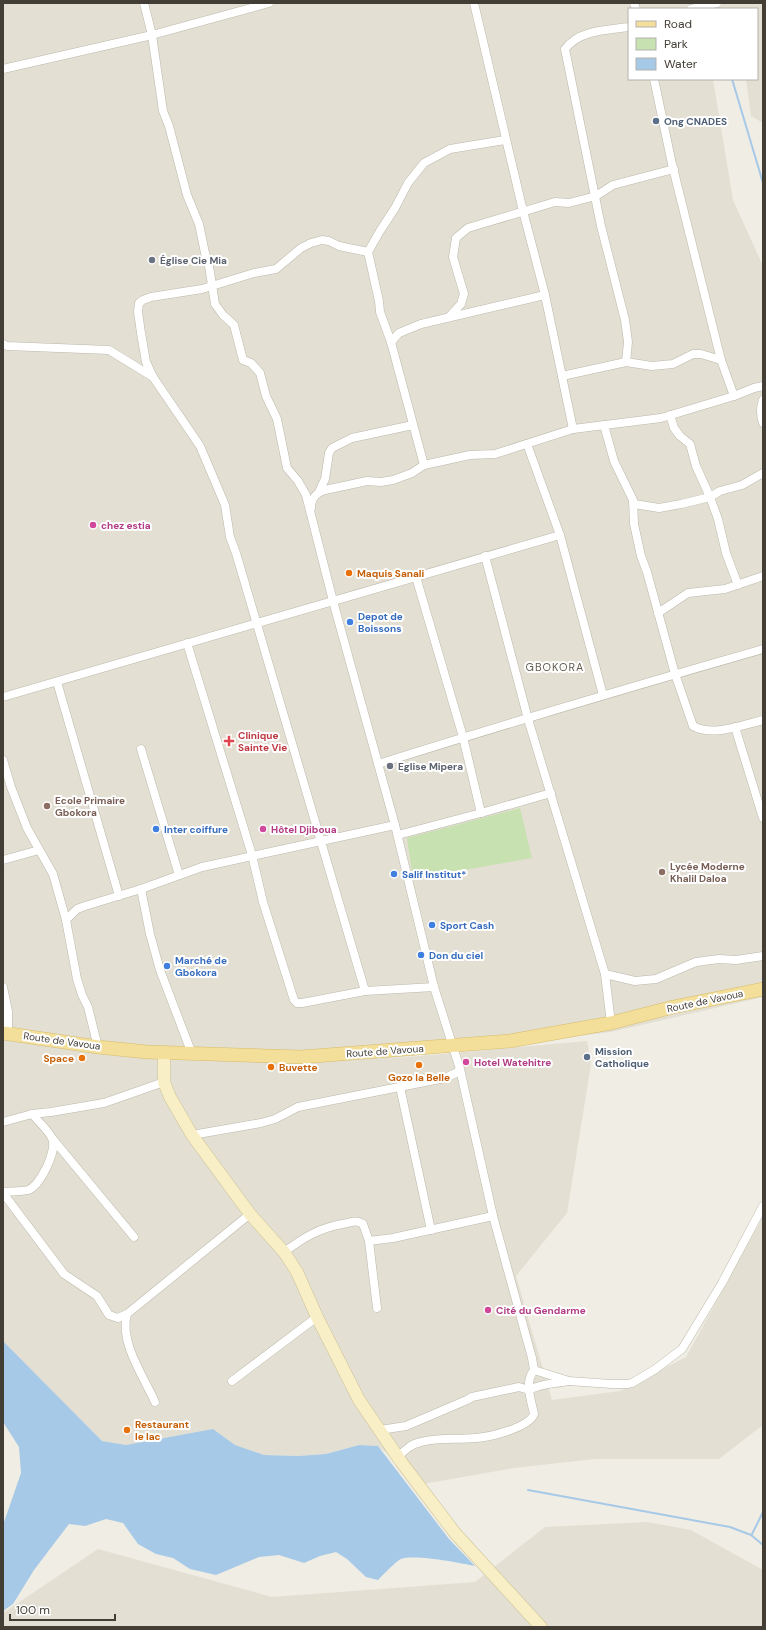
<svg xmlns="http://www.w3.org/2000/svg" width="766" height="1630" font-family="'DM Sans',sans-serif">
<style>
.residential{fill:#e3dfd3}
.green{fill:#c8e1b1}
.water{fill:#a6c9e7}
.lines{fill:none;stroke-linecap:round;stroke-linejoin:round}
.stream{stroke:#a6c9e7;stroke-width:2}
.street-casing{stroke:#bdb8ab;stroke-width:9}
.secondary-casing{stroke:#cbc198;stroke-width:13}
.primary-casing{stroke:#d6bc6c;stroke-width:14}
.street{stroke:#fff;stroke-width:8}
.secondary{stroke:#f8efc6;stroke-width:12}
.primary{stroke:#f3df9a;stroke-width:13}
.service-dot{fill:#5c6f8a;stroke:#fff;stroke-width:1.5}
.worship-dot{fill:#6b7280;stroke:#fff;stroke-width:1.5}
.hotel-dot{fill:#d1479c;stroke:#fff;stroke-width:1.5}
.food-dot{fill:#e8710a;stroke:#fff;stroke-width:1.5}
.shop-dot{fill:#3f7fe0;stroke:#fff;stroke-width:1.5}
.health-dot{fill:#e0444e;stroke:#fff;stroke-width:1.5}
.education-dot{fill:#8d6e63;stroke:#fff;stroke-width:1.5}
.labels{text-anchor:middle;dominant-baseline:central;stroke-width:4;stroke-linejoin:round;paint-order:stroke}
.service-label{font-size:10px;font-weight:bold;fill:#4e5e75;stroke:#fff;text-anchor:start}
.worship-label{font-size:10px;font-weight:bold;fill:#5b616d;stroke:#fff;text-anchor:start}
.hotel-label{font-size:10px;font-weight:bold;fill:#b23c85;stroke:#fff;text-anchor:start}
.food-label{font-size:10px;font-weight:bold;fill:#c56008;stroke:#fff;text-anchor:start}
.shop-label{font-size:10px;font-weight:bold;fill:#366cbe;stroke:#fff;text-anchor:start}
.health-label{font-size:10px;font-weight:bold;fill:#be3a42;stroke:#fff;text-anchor:start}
.education-label{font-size:10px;font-weight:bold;fill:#785e54;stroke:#fff;text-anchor:start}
.street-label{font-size:10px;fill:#423d35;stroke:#fff}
.neighbourhood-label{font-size:11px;letter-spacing:1px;fill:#635c4d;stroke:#fff}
</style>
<rect width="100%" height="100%" fill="#f0ede4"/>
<!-- residential -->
<g class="residential">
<polygon points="3,3 763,3 763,123 751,116 746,79 757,79 757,9 629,9 629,79 713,79 733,200 763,266 763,997 611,1032 386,1059 587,1041 591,1064 567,1213 516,1276 552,1400 620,1391 686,1357 763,1217 763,1425 719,1459 595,1459 514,1468 423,1484 378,1446 359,1445 326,1454 298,1456 264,1455 235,1445 213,1429 126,1445 102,1441 3,1341"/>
<polygon points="647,1522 691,1530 763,1570 763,1627 3,1627 3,1613 98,1549 272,1597 475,1582 545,1527"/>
</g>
<!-- green -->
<polygon class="green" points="520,808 532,858 413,879 407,838"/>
<!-- water -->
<path class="water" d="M3,1341l99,100 24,4 87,-16 22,16 29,10 34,1 28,-2 33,-9 19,1 71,93 26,27c-15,-3 -60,-12 -74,-7 -6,3 -18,16 -23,21l-12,-3 -19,-18 -11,-7 -16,4 -16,7 -25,-8 -20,2 -43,18 -26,-6 -17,-11 -17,-4 -18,-10 -15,-21 -17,-4 -21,7 -16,-2 -35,46 -21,34 -10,7v-86l18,-52 -2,-26 -16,-25z"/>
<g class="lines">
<!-- stream -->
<g class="stream">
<polyline points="732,79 763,183"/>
<polyline points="528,1490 730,1527 751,1535 763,1545"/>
<polyline points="752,1534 763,1512"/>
</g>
<defs>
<g id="street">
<path d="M144,3l8,32 11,76 6,15 18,69 12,29 6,29 4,13 6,38 8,11 11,10 9,35 8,3 9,10 6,23 11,23 10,49 11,13 8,14 27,106 62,224 39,162 26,82 33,147 39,142 2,12c-10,13 -3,29 0,44 -5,14 -45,23 -58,24 -19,2 -37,-1 -55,4 -10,2 -16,8 -23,15"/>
<polyline points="474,3 523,211 545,295 573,429"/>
<polyline points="634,3 636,9"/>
<polyline points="691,9 717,3"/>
<polyline points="3,69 152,35 269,3"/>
<polyline points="654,79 672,164 721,360 734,396"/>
<polyline points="368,252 339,246 329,241 322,240 311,243 301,248 276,269 254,273 202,289 151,297 143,300 139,303 138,312 141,333 146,362 153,377 200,446 225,505 230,537 236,553 365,991 434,987"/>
<polyline points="449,317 461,304 464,294 453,257 456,238 468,228 555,202 569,203 596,196 613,185 674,169"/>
<polyline points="391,342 399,333 421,324 545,295"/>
<polyline points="3,344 7,346 109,350 153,377"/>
<path d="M626,362l2,-20 -3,-22 -24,-94 -36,-177c14,-19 42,-19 64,-22"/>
<polyline points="562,376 626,362 652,366 673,364 693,354 701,354 721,360"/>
<path d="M763,400c-3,8 -3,14 0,23"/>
<polyline points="670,415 674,428 680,436 690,444 696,466 710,497 718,519 726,553 738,585"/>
<path d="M604,425l10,36 19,39 1,24 7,32 6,16 28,102 18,52c19,11 50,-1 70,-6"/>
<polyline points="527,444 560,535 603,695"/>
<polyline points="424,465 391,342 380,312 379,301 368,252 380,231 395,208 408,183 424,163 450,149 505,140"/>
<polyline points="319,492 325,479 329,453 332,448 352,438 413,425"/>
<polyline points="634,504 659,508 681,504 710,497 720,491 742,485 763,473"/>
<path d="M311,508c0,-10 5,-15 14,-18l42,-9 14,1 12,-2 19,-7 12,-8 46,-10 25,-1 78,-25 88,-11 73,-22 20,-8 9,-2"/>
<polyline points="485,556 528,719 605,974 611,1023"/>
<polyline points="416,577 463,737 481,813"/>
<polyline points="658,613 688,593 725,589 763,576"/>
<polyline points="187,643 252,855 263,902 294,1000 297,1003 302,1003 365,991"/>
<polyline points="57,682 119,896"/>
<polyline points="3,697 560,535"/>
<polyline points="735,727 763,818"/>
<polyline points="141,749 179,875"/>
<polyline points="3,760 11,787 27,828 53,874 66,920 77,979 82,995 88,1007 98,1047"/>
<path d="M378,764c128,-40 256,-78 385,-115"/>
<polyline points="398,835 481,813 551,793"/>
<polyline points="3,860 39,850"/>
<polyline points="141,889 150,934 160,970 192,1054"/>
<polyline points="66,920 77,909 85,906 141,889 202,867 395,825"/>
<polyline points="605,974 635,981 656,979 696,962 719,959 736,960 763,956"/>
<polyline points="3,987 8,1011 8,1034"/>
<polyline points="400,1087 431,1230"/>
<polyline points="3,1122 32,1114 51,1112 104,1103 164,1082"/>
<polyline points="192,1135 261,1123 275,1119 298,1107 445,1078 456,1073 460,1069"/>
<polyline points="52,1138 134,1237"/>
<path d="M3,1192c7,-1 18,0 25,-2 12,-4 30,-40 24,-52 -4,-8 -14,-17 -20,-24"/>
<polyline points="3,1193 64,1274 97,1296 109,1315 118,1318 127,1314 250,1214"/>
<polyline points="369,1241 377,1308"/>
<path d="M284,1252c21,-15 33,-23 58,-28 9,-1 13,-5 21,0l6,17 24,-3 100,-22"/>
<path d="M127,1314c-8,28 17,63 28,88"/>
<polyline points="534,1370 569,1381 611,1384 627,1384 632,1383 654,1370 682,1349 722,1283 763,1206"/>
<polyline points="232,1381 317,1317"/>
<path d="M380,1430l26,-4 61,-26 5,-3 47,-10 10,3c12,-7 26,-6 39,-9"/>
</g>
<polyline id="secondary" points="164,1052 164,1082 170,1097 192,1135 250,1214 284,1252 297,1272 317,1317 359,1400 402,1463 455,1533 541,1627"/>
<polyline id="primary" points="3,1033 98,1047 147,1052 301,1057 510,1041 611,1023 673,1007 763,989"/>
</defs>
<!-- street casing -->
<use href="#street" class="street-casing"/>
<!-- secondary casing -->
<use href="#secondary" class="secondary-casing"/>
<!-- primary casing -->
<use href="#primary" class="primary-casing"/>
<!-- street -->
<use href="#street" class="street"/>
<!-- secondary -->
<use href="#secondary" class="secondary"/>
<!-- primary -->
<use href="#primary" class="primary"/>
</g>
<!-- markers -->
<g class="service-dot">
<circle cx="656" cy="121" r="4"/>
<circle cx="587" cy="1057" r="4"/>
</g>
<g class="worship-dot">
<circle cx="152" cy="260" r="4"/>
<circle cx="390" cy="766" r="4"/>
</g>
<g class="hotel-dot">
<circle cx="93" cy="525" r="4"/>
<circle cx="263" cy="829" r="4"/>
<circle cx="466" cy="1062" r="4"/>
<circle cx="488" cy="1310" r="4"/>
</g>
<g class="food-dot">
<circle cx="349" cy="573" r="4"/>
<circle cx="82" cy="1058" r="4"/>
<circle cx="419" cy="1065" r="4"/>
<circle cx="271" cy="1067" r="4"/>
<circle cx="127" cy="1430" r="4"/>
</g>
<g class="shop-dot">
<circle cx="350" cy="622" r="4"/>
<circle cx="156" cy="829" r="4"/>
<circle cx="394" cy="874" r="4"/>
<circle cx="432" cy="925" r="4"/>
<circle cx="421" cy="955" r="4"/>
<circle cx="167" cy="966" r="4"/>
</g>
<path class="health-dot" d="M227 735h4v4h4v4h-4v4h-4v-4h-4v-4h4z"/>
<g class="education-dot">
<circle cx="47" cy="806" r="4"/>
<circle cx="662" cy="872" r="4"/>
</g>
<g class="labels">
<!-- service labels -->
<g class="service-label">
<text x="664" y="121">Ong CNADES</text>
<text x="595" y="1051">Mission<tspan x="595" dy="12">Catholique</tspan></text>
</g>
<!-- worship labels -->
<g class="worship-label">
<text x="160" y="260">Église Cie Mia</text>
<text x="398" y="766">Eglise Mipera</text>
</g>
<!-- hotel labels -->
<g class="hotel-label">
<text x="101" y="525">chez estia</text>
<text x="271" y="829">Hôtel Djiboua</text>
<text x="474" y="1062">Hotel Watehitre</text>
<text x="496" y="1310">Cité du Gendarme</text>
</g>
<!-- food labels -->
<g class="food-label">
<text x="357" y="573">Maquis Sanali</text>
<text x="74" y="1058" text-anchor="end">Space</text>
<text x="279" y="1067">Buvette</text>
<text x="419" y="1077" text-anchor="middle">Gozo la Belle</text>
<text x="135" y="1424">Restaurant<tspan x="135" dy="12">le lac</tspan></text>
</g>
<!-- shop labels -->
<g class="shop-label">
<text x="358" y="616">Depot de<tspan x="358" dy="12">Boissons</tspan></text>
<text x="164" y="829">Inter coiffure</text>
<text x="402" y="874">Salif Institut*</text>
<text x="440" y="925">Sport Cash</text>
<text x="429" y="955">Don du ciel</text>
<text x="175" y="960">Marché de<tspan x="175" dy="12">Gbokora</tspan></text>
</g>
<!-- health labels -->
<g class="health-label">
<text x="238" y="735">Clinique<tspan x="238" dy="12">Sainte Vie</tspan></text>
</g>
<!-- education labels -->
<g class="education-label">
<text x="55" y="800">Ecole Primaire<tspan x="55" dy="12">Gbokora</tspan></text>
<text x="670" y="866">Lycée Moderne<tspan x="670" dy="12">Khalil Daloa</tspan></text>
</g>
<!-- street labels -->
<g class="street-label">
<text transform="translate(705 1001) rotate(-12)">Route de Vavoua</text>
<text transform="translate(62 1041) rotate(8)">Route de Vavoua</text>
<text transform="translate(385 1051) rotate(-4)">Route de Vavoua</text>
</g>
<!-- neighbourhood labels -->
<g class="neighbourhood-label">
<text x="555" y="667">GBOKORA</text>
</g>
</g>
<!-- border -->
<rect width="766" height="1630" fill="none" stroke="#423d35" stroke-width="8"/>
<!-- legend -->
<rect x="628" y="8" width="130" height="72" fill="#ffffff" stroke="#b3b1ae"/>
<rect x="636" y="21" width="20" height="6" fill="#f3df9a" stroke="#b3b1ae"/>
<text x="664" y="28" font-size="12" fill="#423d35">Road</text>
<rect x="636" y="38" width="20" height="12" fill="#c8e1b1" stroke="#b3b1ae"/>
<text x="664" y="48" font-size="12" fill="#423d35">Park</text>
<rect x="636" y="58" width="20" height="12" fill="#a6c9e7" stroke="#b3b1ae"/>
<text x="664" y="68" font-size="12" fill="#423d35">Water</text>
<!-- scale -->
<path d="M10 1614v6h105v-6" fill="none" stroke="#423d35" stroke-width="2"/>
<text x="16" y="1614" font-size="12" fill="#423d35" stroke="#ffffff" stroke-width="3" paint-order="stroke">100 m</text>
</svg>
